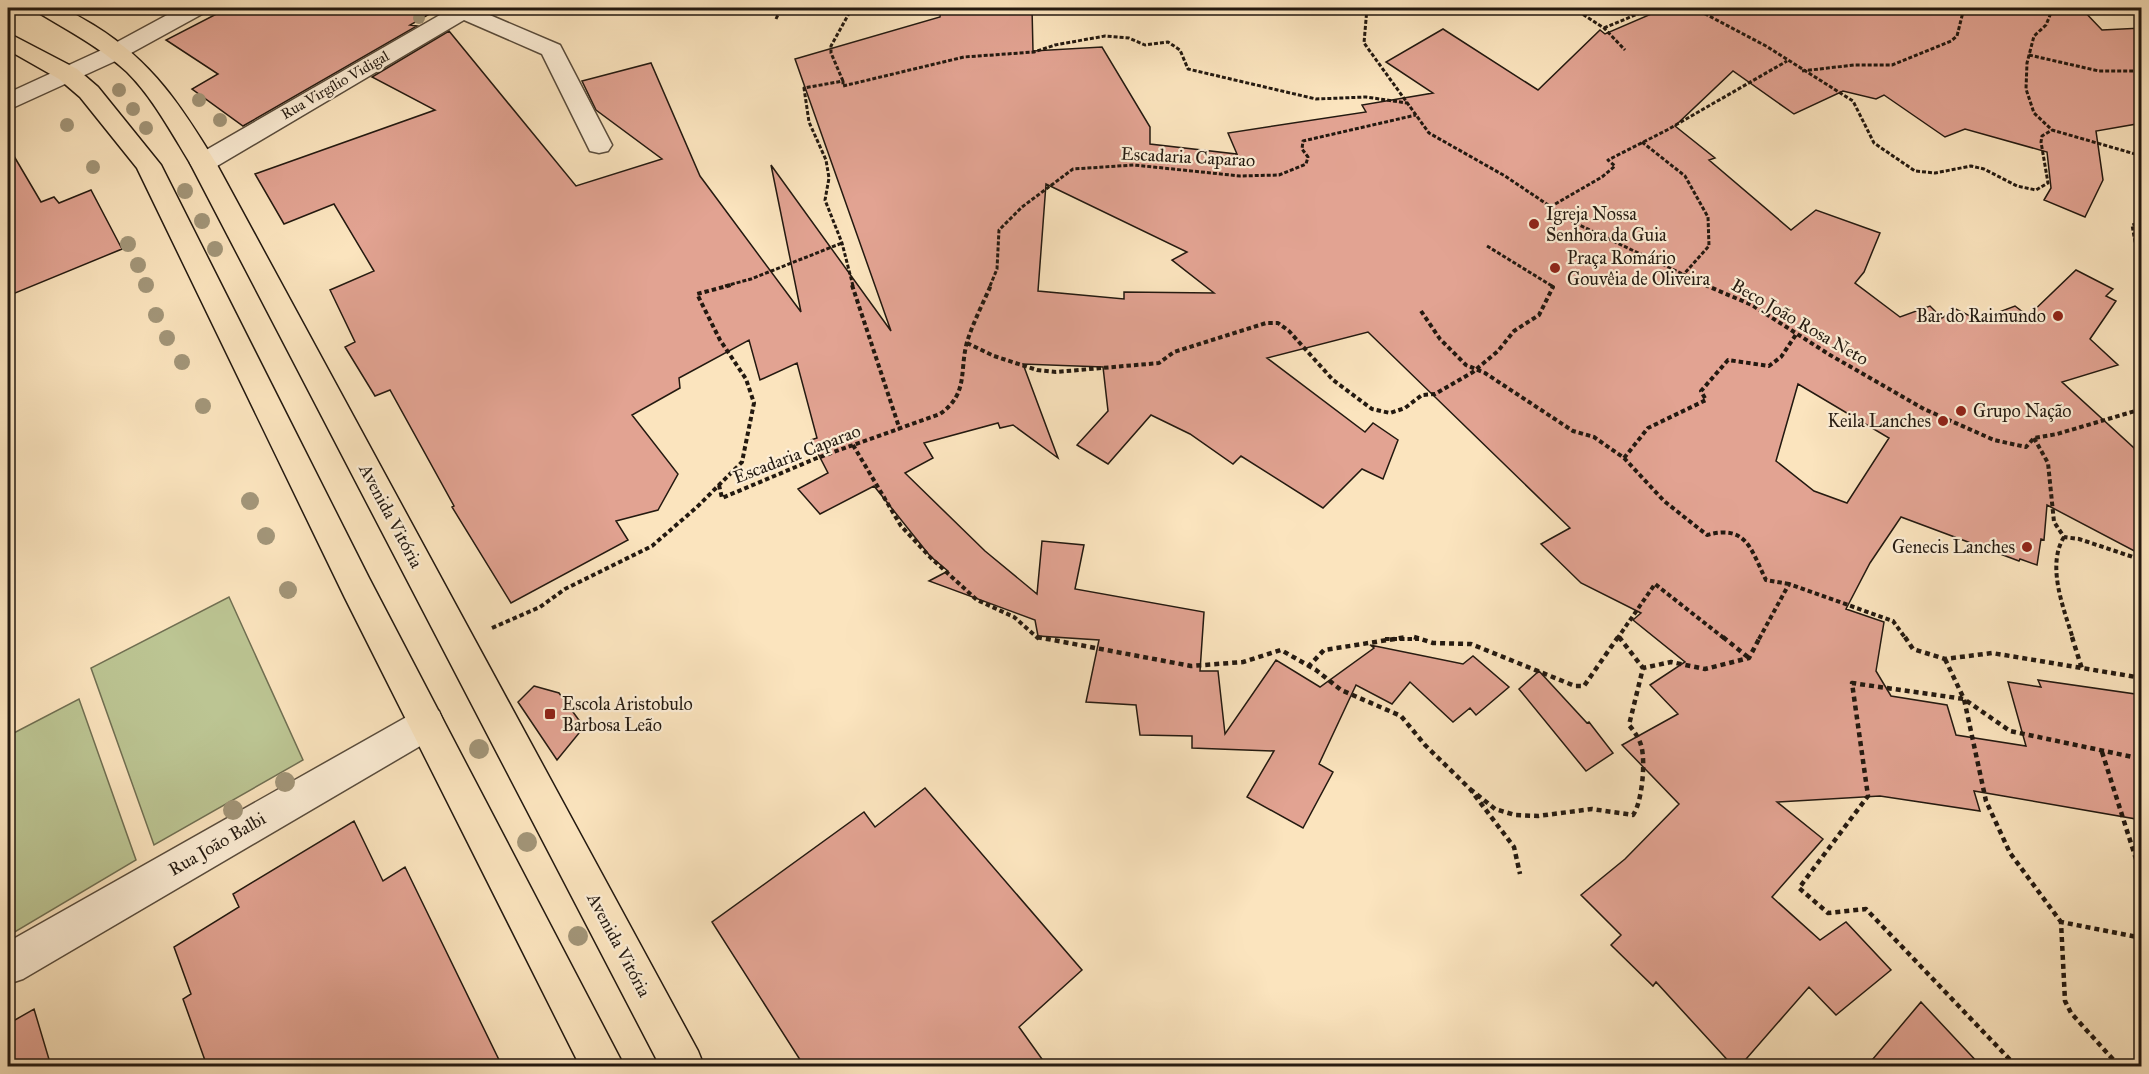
<svg xmlns="http://www.w3.org/2000/svg" width="2149" height="1074" font-family="'IM FELL Great Primer',serif">
	<style>
		.green { fill: #bcc593; stroke: #706f52; stroke-width: 1.5 }
		.building { fill: #e2a392; stroke: #231910; stroke-width: 1.5; fill-rule: evenodd }
		.lines { fill: none; stroke-linecap: round; stroke-linejoin: round }
		.minor-casing { stroke: #594c3c; stroke-width: 3 }
		.primary-casing { stroke: #231910; stroke-width: 3 }
		.path-far2 { stroke: #231910; stroke-width: 3; stroke-dasharray: 4 2; stroke-linecap: butt }
		.path-far1 { stroke: #231910; stroke-width: 4; stroke-dasharray: 4.5 3; stroke-linecap: butt }
		.path { stroke: #231910; stroke-width: 4.5; stroke-dasharray: 5 4; stroke-linecap: butt }
		.minor { fill: #fcedd5; fill-rule: evenodd }
		.primary { fill: #fbe4be; fill-rule: evenodd }
		.tree { fill: #a29578 }
		.poi-dot { fill: #8f2418; stroke: #fcedd5; stroke-width: 2 }
		.labels { text-anchor: middle; dominant-baseline: central; stroke-width: 4.5; stroke-linejoin: round; paint-order: stroke }
		.far-street-label { font-size: 15px; fill: #231910; stroke: #fcedd5 }
		.street-label { font-size: 18px; fill: #231910; stroke: #fcedd5 }
		.poi-label { font-size: 18px; fill: #231910; stroke: #fcedd5; text-anchor: start }
	</style>
	<rect width="100%" height="100%" fill="#fbe4be"/>
	<filter id="stains"><feTurbulence type="fractalNoise" baseFrequency=".00333" numOctaves="4"/><feColorMatrix values="0 0 0 0 .2 0 0 0 0 .09 0 0 0 0 .02 0 0 0 .5 -.17"/></filter>
	<radialGradient id="worn" r=".72"><stop offset=".6" stop-color="#630" stop-opacity="0"/><stop offset="1" stop-color="#630" stop-opacity=".3"/></radialGradient>
	<!-- green -->
	<path class="green" d="M229 597 303 760 154 845 91 668Z
		M79 699 136 860 8 936V736Z"/>
	<!-- building -->
	<path class="building" d="M228 8H440L410 25 417 26 243 126 192 89 218 74 166 40Z
		M941 8H1032L1033 51 1102 47 1150 127V144L1237 154 1228 133 1366 112 1362 105 1433 93 1386 62 1443 29 1538 90 1600 30 1605 34 1665 8H2081L2102 30 2142 28V123L2096 131 2103 180 2085 217 2044 200 2051 188 2047 152 1965 129 1945 137 1884 95 1876 99 1843 91 1794 114 1733 71 1675 126 1715 158 1709 160 1791 230 1816 210 1880 233 1864 272 1855 283 1900 317 1930 306 1942 318 1956 309 1978 320 2015 306 2028 316 2076 270 2113 289 2106 296 2116 301 2090 339 2118 365 2062 382 2134 448 2142 475V555L2047 505 2044 540 2041 539 2037 565 2020 559 2019 561 1901 517 1870 563 1846 609 1884 622 1876 671 1891 696 1947 705 1956 735 2026 746 2008 682 2041 687 2038 680 2142 695V820L1974 791 1980 811 1880 796 1777 802 1823 839 1772 897 1820 940 1846 922 1891 970 1836 1015 1809 987 1740 1066H1733L1656 982 1653 986 1611 945 1621 935 1581 895 1625 859 1679 804 1622 745 1678 714 1650 685 1685 662 1633 620 1641 613 1581 583 1541 544 1570 528 1368 332 1267 358 1365 432 1373 423 1398 440 1383 479 1362 469 1323 508 1241 456 1233 464 1190 434 1151 415 1108 464 1077 445 1108 411 1103 367 1023 364 1058 458 1013 425 1000 428 998 423 924 443 933 458 905 473 985 551 1037 594 1042 541 1084 545 1075 589 1204 612 1200 671H1218L1225 734 1276 660 1320 687 1374 648 1370 645 1463 664 1473 656 1509 687 1476 715 1470 708 1453 722 1410 682 1392 704 1356 685 1319 764 1333 772 1303 828 1247 797 1274 751 1192 748V736L1140 735 1136 705 1086 702 1099 640 1038 636 1035 620 929 581 948 571 930 556 874 486 820 514 798 489 828 473 811 440 817 438 797 363 760 380 749 340 679 378 680 388 632 415 678 474 658 510 616 521 628 540 511 603 452 507 454 506 390 390 375 396 345 347 355 342 330 290 374 271 334 204 284 224 255 174 435 110 372 77 449 31 576 186 662 159 596 110 582 81 651 63 700 176 801 312 771 165 891 331 795 59 940 17ZM1046 184 1187 252 1172 260 1214 293 1124 292V299L1038 291ZM1798 384 1889 438 1847 503 1814 491 1776 461Z
		M8 146 41 202 54 197 59 203 91 190 122 249 8 296Z
		M1539 671 1587 723 1589 722 1613 753 1586 771 1519 689Z
		M534 686 559 693 584 727 557 760 518 702Z
		M925 788 1082 970 1019 1027 1047 1066H804L712 922 864 812 875 827Z
		M354 821 383 881 405 867 502 1066H207L183 999 191 994 174 947 239 907 233 894Z
		M1921 1002 1981 1066H1867Z
		M34 1009 51 1066H8V1024Z"/>
	<g class="lines">
		<defs>
			<path id="minor" d="M180 8H208L204 13 122 58 8 110V93L106 48Z
				M452 8H479L478 10 560 45 612 145 608 151 599 153 590 151 542 54 464 20 212 169 203 171 194 169 190 163 194 157Z
				M426 706 439 711 444 723 439 735 23 979 8 984V942Z"/>
			<path id="primary" d="M35 8C62 5 73 13 95 26 153 62 181 106 216 163L698 1051 704 1066H660L190 163C171 132 153 98 127 72 101 48 69 31 39 13Z
				M8 33 77 69 98 87 161 165 369 578 624 1066H580L345 598 137 168 80 97 59 79 8 50Z"/>
		</defs>
		<!-- minor casing -->
		<use href="#minor" class="minor-casing"/>
		<!-- primary casing -->
		<use href="#primary" class="primary-casing"/>
		<!-- path-far2 -->
		<path class="path-far2" d="M1367 8 1364 43 1429 133 1505 176 1575 223 1708 286
			M1573 8 1604 28 1625 50
			M1694 8 1766 46 1853 101 1874 143 1915 171 1935 173 1971 166 1984 169 2017 186 2036 190 2048 183 2041 142 2042 136 2052 130
			M2053 8 2046 25 2034 36 2027 63 2026 89 2034 113 2052 130 2142 156
			M1705 13 1715 8
			M776 19 781 8
			M1604 28 1652 8
			M2029 55 2099 71H2142
			M1802 71 1854 65H1892L1951 41 1957 36 1964 8
			M843 81 831 53V46L852 8
			M1642 142 1685 176 1708 217 1709 246 1683 275
			M1550 207 1602 177 1615 166 1608 160 1667 130 1787 61
			M2142 222 2132 225 2142 280
			M1487 246 1552 286
			M725 286 751 279 842 243
			M853 286 842 243 825 200 829 178 826 160 809 122 804 88 843 81V86L964 57 1034 52 1055 45 1105 36 1129 38 1145 45 1168 42 1180 50 1188 69 1316 99 1366 97 1407 103
			M990 286 997 269 999 230 1022 207 1073 169 1134 165 1240 176 1279 175 1306 164 1308 157 1302 149 1303 141 1416 115"/>
		<!-- path-far1 -->
		<path class="path-far1" d="M852 285 900 430
			M1705 285 1752 305 1830 355 1924 409 1994 440 2026 447 2034 438 2057 434 2142 409
			M1421 311 1440 339 1466 365 1485 373 1573 431 1594 437 1624 458 1664 501 1707 535C1747 524 1751 550 1766 580L1789 584
			M967 343 994 356 1037 370 1056 372 1159 363 1174 352 1266 323H1278L1289 331 1333 380 1372 409 1390 413 1405 408 1422 395 1435 394 1473 372 1498 351 1514 331 1539 315 1553 287 1549 285
			M2034 438 2048 463 2054 522 2064 537 2079 539 2142 560
			M853 445 901 526 931 558 977 600 1014 617 1039 639
			M1624 458 1648 428 1706 400 1701 391 1728 360 1769 366 1781 357 1797 333
			M719 485 722 498 817 458 940 414C969 393 959 372 967 342 973 323 983 303 991 285
			M2064 537C2046 566 2064 609 2073 639
			M492 628 540 607 565 589 652 546 697 507 742 462 754 403 746 379 720 340 697 294 731 285
			M1618 636 1620 639
			M1385 639H1419
			M1617 639 1655 584 1725 639
			M1759 639 1789 584 1893 621 1906 639"/>
		<!-- path -->
		<path class="path" d="M1037 637 1191 666 1243 662 1281 650 1316 670 1341 690 1401 716 1425 745 1470 789 1514 847 1520 874
			M1414 637 1433 643 1471 644 1575 686H1584L1618 637
			M1619 637 1643 668
			M1723 637 1749 658
			M1905 637 1913 649 1945 659 1992 653 2142 678
			M2072 637 2082 669
			M1945 659 1964 699 1986 801 2010 853 2061 922
			M1308 667 1324 650 1407 637
			M2102 752 2142 878
			M1470 789 1495 809 1515 815 1538 816 1592 809 1633 815C1642 803 1646 761 1641 745 1639 738 1634 731 1629 725L1643 668 1671 662 1705 669 1749 658 1760 637
			M2016 1066 1866 909 1828 913 1799 888 1868 796 1852 683 1964 699 2010 731 2142 759
			M2119 1066 2071 1013 2065 1001 2061 922 2142 938"/>
		<!-- minor -->
		<use href="#minor" class="minor"/>
		<!-- primary -->
		<use href="#primary" class="primary"/>
	</g>
	<!-- trees -->
	<g class="tree">
		<circle cx="419" cy="18" r="6"/>
		<circle cx="119" cy="90" r="7"/>
		<circle cx="199" cy="100" r="7"/>
		<circle cx="133" cy="109" r="7"/>
		<circle cx="220" cy="120" r="7"/>
		<circle cx="67" cy="125" r="7"/>
		<circle cx="146" cy="128" r="7"/>
		<circle cx="93" cy="167" r="7"/>
		<circle cx="185" cy="191" r="8"/>
		<circle cx="202" cy="221" r="8"/>
		<circle cx="128" cy="244" r="8"/>
		<circle cx="215" cy="249" r="8"/>
		<circle cx="138" cy="265" r="8"/>
		<circle cx="146" cy="285" r="8"/>
		<circle cx="156" cy="315" r="8"/>
		<circle cx="167" cy="338" r="8"/>
		<circle cx="182" cy="362" r="8"/>
		<circle cx="203" cy="406" r="8"/>
		<circle cx="250" cy="501" r="9"/>
		<circle cx="266" cy="536" r="9"/>
		<circle cx="288" cy="590" r="9"/>
		<circle cx="479" cy="749" r="10"/>
		<circle cx="285" cy="782" r="10"/>
		<circle cx="233" cy="810" r="10"/>
		<circle cx="527" cy="842" r="10"/>
		<circle cx="578" cy="936" r="10"/>
	</g>
	<!-- markers -->
	<g class="poi-dot">
		<circle cx="1534" cy="224" r="6"/>
		<circle cx="1555" cy="268" r="6"/>
		<circle cx="2058" cy="316" r="6"/>
		<circle cx="1961" cy="411" r="6"/>
		<circle cx="1943" cy="421" r="6"/>
		<circle cx="2027" cy="547" r="6"/>
		<rect x="544" y="708" width="12" height="12" rx="3"/>
	</g>
	<g class="labels">
		<!-- far-street labels -->
		<g class="far-street-label">
			<text transform="translate(335 85) rotate(-30)">Rua Virgílio Vidigal</text>
		</g>
		<!-- street labels -->
		<g class="street-label">
			<text transform="translate(1188 157) rotate(3)">Escadaria Caparao</text>
			<text transform="translate(1800 322) rotate(30)">Beco João Rosa Neto</text>
			<text transform="translate(797 454) rotate(-21)">Escadaria Caparao</text>
			<text transform="translate(391 516) rotate(62)">Avenida Vitória</text>
			<text transform="translate(217 844) rotate(-30)">Rua João Balbi</text>
			<text transform="translate(619 945) rotate(62)">Avenida Vitória</text>
		</g>
		<!-- poi labels -->
		<g class="poi-label">
			<text x="1546" y="214">Igreja Nossa<tspan x="1546" dy="21">Senhora da Guia</tspan></text>
			<text x="1567" y="258">Praça Romário<tspan x="1567" dy="21">Gouvêia de Oliveira</tspan></text>
			<text x="2046" y="316" text-anchor="end">Bar do Raimundo</text>
			<text x="1973" y="411">Grupo Nação</text>
			<text x="1931" y="421" text-anchor="end">Keila Lanches</text>
			<text x="2015" y="547" text-anchor="end">Genecis Lanches</text>
			<text x="562" y="704">Escola Aristobulo<tspan x="562" dy="21">Barbosa Leão</tspan></text>
		</g>
	</g>
	<!-- margin -->
	<rect width="2149" height="1074" fill="none" stroke="#fbe4be" stroke-width="30"/>
	<rect x="9" y="9" width="2131" height="1056" fill="none" stroke="#231910" stroke-width="3"/>
	<rect x="15" y="15" width="2119" height="1044" fill="none" stroke="#231910" stroke-width="1.5"/>
	<rect width="100%" height="100%" filter="url(#stains)"/>
	<rect width="100%" height="100%" fill="url(#worn)"/>
</svg>
